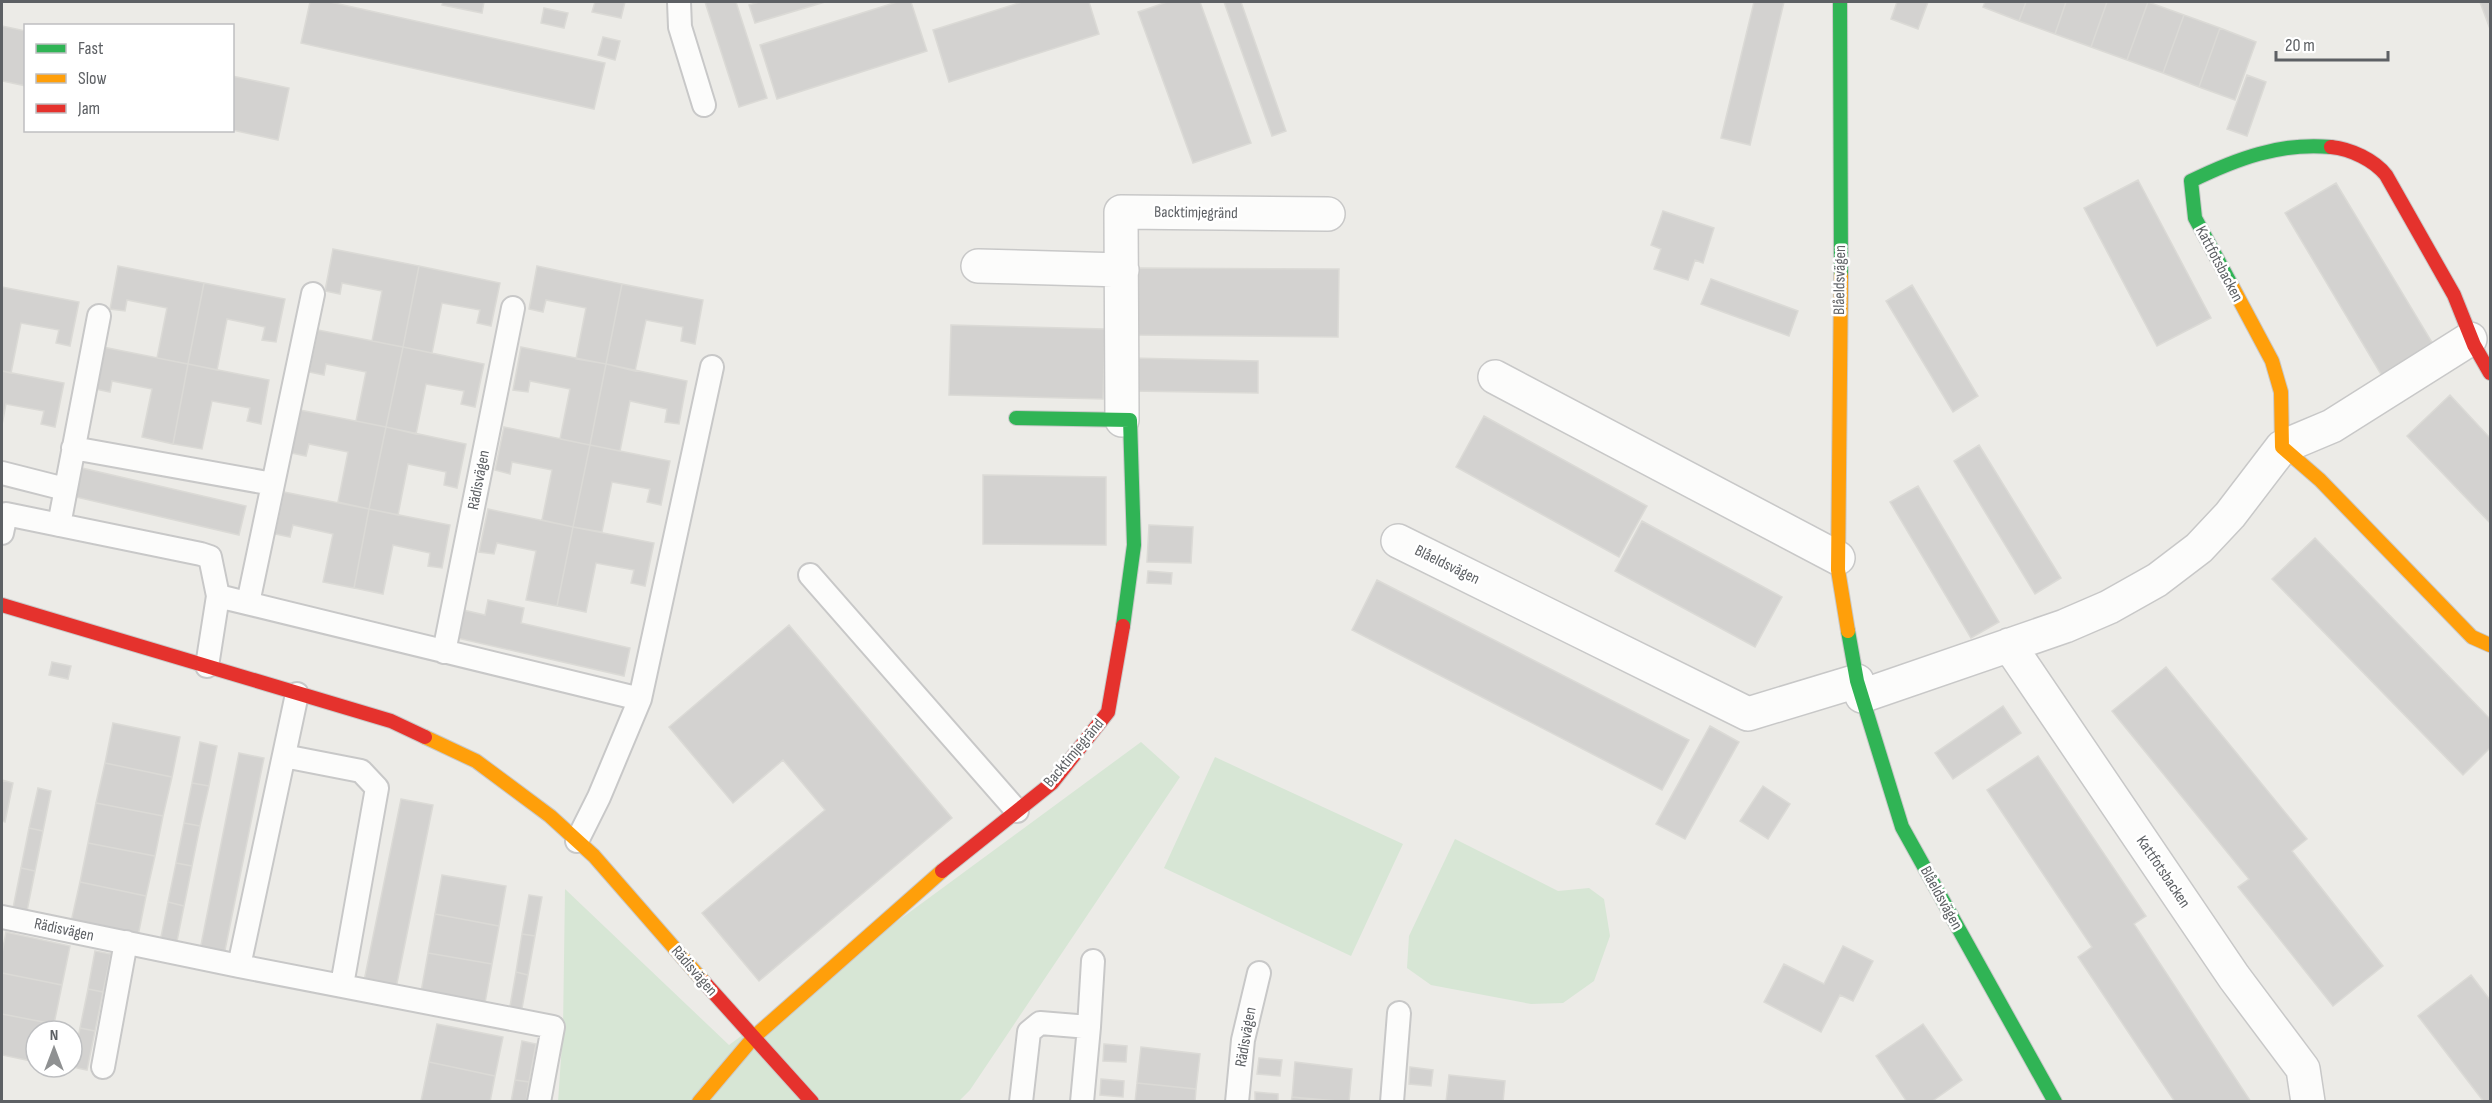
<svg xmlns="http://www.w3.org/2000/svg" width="2492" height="1103" font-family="'Sofia Sans Condensed',sans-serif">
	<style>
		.green { fill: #d7e6d5 }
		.building { fill: #d3d2d0; stroke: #dbdad6; stroke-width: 1.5 }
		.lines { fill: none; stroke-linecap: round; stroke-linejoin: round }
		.lane-casing { stroke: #c8c8c8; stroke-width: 26 }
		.street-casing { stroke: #c8c8c8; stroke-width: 36 }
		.fast-casing { stroke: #c9c9c9; stroke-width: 16 }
		.slow-casing { stroke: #c9c9c9; stroke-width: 16 }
		.jam-casing { stroke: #c9c9c9; stroke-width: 16 }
		.lane { stroke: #fcfcfb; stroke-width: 22 }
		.street { stroke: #fcfcfb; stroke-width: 33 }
		.fast { stroke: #30b455; stroke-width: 14 }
		.slow { stroke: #ff9f0a; stroke-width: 14 }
		.jam { stroke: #e5322d; stroke-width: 14 }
		.labels { text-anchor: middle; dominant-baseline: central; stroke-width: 5; stroke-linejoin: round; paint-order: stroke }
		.street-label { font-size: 16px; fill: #5d6064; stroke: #fff }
	</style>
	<rect width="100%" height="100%" fill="#ecebe7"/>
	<!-- green -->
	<path class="green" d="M1141 742 1180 777 970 1090 959 1101 558 1102 563 1029 565 889 729 1045Z
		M1215 757 1403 844 1351 956 1164 868Z
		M1455 839 1558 891 1589 888 1604 899 1610 936 1594 981 1563 1003 1531 1004 1431 985 1407 968 1409 936Z"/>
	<!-- building -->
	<path class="building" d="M310 2H330L605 63 594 109 301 43Z
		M443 2H484L482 13 442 5Z
		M595 2H625L621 18 592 12Z
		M705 2H736L767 98 739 107Z
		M759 2H825L755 23 749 5Z
		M897 2H911L927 51 777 99 760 45Z
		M1022 2H1089L1099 34 949 82 933 30Z
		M1167 2H1200L1251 143 1193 163 1138 12Z
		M1224 2H1241L1286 131 1272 136Z
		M1754 2H1784L1750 145 1721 138Z
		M1897 2H1928L1918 29 1891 19Z
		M1985 2H2026L2019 21 1983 7Z
		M2026 2H2066L2055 34 2019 21Z
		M2066 2H2107L2091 47 2055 34Z
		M2107 2H2148L2127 60 2091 47Z
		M2148 2 2184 15 2163 73 2127 60Z
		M2480 2H2490V29Z
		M544 8 568 13 564 28 541 23Z
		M2184 15 2220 28 2199 87 2163 73Z
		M2 26 26 31V86L2 81Z
		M2220 28 2256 42 2235 100 2199 87Z
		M603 37 620 41 615 60 598 55Z
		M2247 75 2266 82 2247 136 2227 129Z
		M232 76 289 88 278 140 232 130Z
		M2138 180 2211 318 2157 346 2084 208Z
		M2336 183 2436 349 2385 381 2285 213Z
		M1663 211 1714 228 1703 263 1695 260 1688 280 1654 269 1661 249 1651 245Z
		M333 249 419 266 403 347 372 341 382 291 342 283 340 294 325 291Z
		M118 266 204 283 188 364 157 358 167 308 127 300 125 311 110 309Z
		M419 266 500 283 491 326 477 323 480 310 442 303 432 353 403 347Z
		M537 266 622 284 606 364 576 359 586 308 546 300 543 312 529 309Z
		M1134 268 1339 269 1338 337 1134 335Z
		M1711 279 1798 311 1789 336 1701 304Z
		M204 283 285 299 276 342 262 340 265 327 227 319 217 370 188 364Z
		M622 284 703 300 695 344 681 341 683 327 646 320 635 371 606 364Z
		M1912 285 1978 396 1953 412 1886 301Z
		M2 287 79 302 70 346 56 343 59 330 21 323 11 373 2 371Z
		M951 325 1105 329 1103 399 949 395Z
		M318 330 403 347 386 427 356 421 366 372 326 364 324 375 309 372Z
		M103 347 188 364 173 444 142 437 152 389 112 381 110 392 95 389Z
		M403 347 484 364 475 407 461 404 464 391 426 384 416 434 386 427Z
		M521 347 606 364 590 445 560 439 570 389 530 381 528 392 513 390Z
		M1132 358 1258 361V393L1131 391Z
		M188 364 269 380 261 424 247 421 250 408 212 401 202 449 173 444Z
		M606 364 687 381 679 424 665 422 667 409 630 401 620 451 590 445Z
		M2 371 64 383 55 427 41 424 44 411 6 404 2 425Z
		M2450 395 2490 438V523L2407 436Z
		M300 410 386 427 369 509 338 502 348 452 309 444 306 456 291 453Z
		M1484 416 1647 506 1619 557 1456 467Z
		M386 427 466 444 457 488 444 485 446 472 408 464 398 515 369 509Z
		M504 427 590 445 573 527 542 520 552 470 512 462 510 474 495 470Z
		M590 445 670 461 661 505 647 502 650 489 612 482 602 532 573 527Z
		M1979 445 2061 578 2035 594 1954 461Z
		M82 468 246 506 239 535 76 497Z
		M983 475 1106 477V545L983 544Z
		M1918 486 1999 622 1971 638 1890 502Z
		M284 492 369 509 354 588 323 582 333 534 293 525 290 537 275 534Z
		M369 509 450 525 442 568 428 566 430 553 393 545 383 594 354 588Z
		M488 509 573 527 557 606 526 600 536 551 497 543 494 554 479 552Z
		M1642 521 1782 597 1755 647 1615 571Z
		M1149 525 1193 527 1191 563 1147 562Z
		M573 527 654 543 645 586 631 583 634 570 596 563 586 612 557 606Z
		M2315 538 2490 719V748L2463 775 2272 579Z
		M1148 571 1172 573 1171 584 1147 583Z
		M1377 580 1689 740 1662 790 1352 630Z
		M488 600 524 608 521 623 630 648 624 676 457 638 463 610 485 615Z
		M789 625 952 818 759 981 702 913 825 810 783 760 733 803 669 727Z
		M52 662 71 666 68 679 49 675Z
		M2166 667 2307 839 2292 851 2383 966 2333 1006 2238 887 2249 879 2112 711Z
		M2003 706 2021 733 1953 779 1935 753Z
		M113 723 180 737 172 777 105 763Z
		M1710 726 1739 742 1685 839 1656 824Z
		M200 742 217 746 209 786 192 783Z
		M239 753 264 758 224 955 200 950Z
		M2038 756 2146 916 2134 924 2251 1102H2175L2078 957 2092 947 1987 790Z
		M105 763 172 777 163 816 96 803Z
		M2 780 13 783 5 822 2 821Z
		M192 783 209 786 200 826 184 823Z
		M1763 786 1790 804 1768 839 1740 821Z
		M38 788 51 791 43 831 29 828Z
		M401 799 433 805 396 988 364 981Z
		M96 803 163 816 155 856 88 843Z
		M184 823 200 826 192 866 176 863Z
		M29 828 43 831 35 871 21 868Z
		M88 843 155 856 146 896 80 882Z
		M176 863 192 866 184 906 168 902Z
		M21 868 35 871 27 911 13 908Z
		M442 875 506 886 499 926 435 914Z
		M80 882 146 896 138 936 71 922Z
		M529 895 542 897 535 936 522 934Z
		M168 902 184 906 176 946 160 942Z
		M435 914 499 926 492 964 428 953Z
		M6 932 70 946 62 985 2 973V953Z
		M522 934 535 936 528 975 516 972Z
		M1843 946 1873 961 1853 1001 1840 995 1821 1032 1764 1002 1784 964 1824 984Z
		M95 951 111 954 103 992 88 989Z
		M428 953 492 964 485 1003 421 992Z
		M516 972 528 975 521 1014 509 1012Z
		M2 973 62 985 54 1024 2 1014Z
		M2471 975 2490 1000V1102H2484L2418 1016Z
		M88 989 103 992 95 1031 80 1028Z
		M2 1014 54 1024 52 1031H36V1062L2 1055Z
		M437 1024 503 1037 495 1076 429 1062Z
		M1923 1024 1962 1080 1931 1102H1907L1876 1056Z
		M80 1028 95 1031 87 1070 72 1067Z
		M522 1041 536 1044 529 1082 515 1080Z
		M1104 1044 1127 1046 1126 1062 1103 1061Z
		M1141 1047 1200 1054 1196 1089 1137 1083Z
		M1259 1058 1282 1060 1280 1076 1257 1074Z
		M429 1062 495 1076 490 1102 421 1101Z
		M1295 1062 1352 1069 1349 1102 1292 1097Z
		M1410 1067 1433 1070 1431 1086 1409 1084Z
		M1449 1075 1505 1081 1503 1102H1446Z
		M1101 1079 1124 1081 1123 1097 1100 1095Z
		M515 1080 529 1082 526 1102H511Z
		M1137 1083 1196 1089 1195 1102H1135Z
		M1255 1092 1278 1094V1102H1255Z
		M1292 1097 1330 1102H1291Z"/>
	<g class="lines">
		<defs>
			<path id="lane" d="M679 2 680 27 704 105
				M73 448 273 484
				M2 473 65 489
				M59 525 99 316
				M2 533 6 514 201 554 210 557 218 596 640 699 599 797 577 841
				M810 575 1017 811
				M248 603 313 294
				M444 652 513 308
				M207 666 218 596
				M640 699 712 367
				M284 756 361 771 377 788 342 985
				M2 917 239 966 553 1027 539 1102
				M239 966 297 694
				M1089 1027 1093 961
				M103 1067 126 942
				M1021 1102 1029 1032 1040 1023 1089 1027 1082 1102
				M1237 1102 1243 1040 1259 973
				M1392 1102 1399 1013"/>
			<path id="street" d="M978 266 1122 270
				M1495 377 1838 558
				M1122 420 1121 212 1328 214
				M1398 541 1748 714 1857 681
				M2009 645 2234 977 2303 1069 2308 1102
				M1862 696 2065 626 2109 607 2157 580 2199 548 2230 515 2282 447 2332 426 2470 339"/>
			<path id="fast" d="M1840 2 1841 276
				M2232 286 2195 218 2191 181C2236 159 2281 142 2331 147
				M1016 418 1130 420 1134 545 1123 626
				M1848 631 1857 681 1902 827 2055 1102"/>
			<path id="slow" d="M1841 276 1838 570 1848 631
				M2232 286 2272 361 2281 392 2282 447 2320 480 2472 637 2490 645
				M425 737 476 761 550 816 594 856 704 982
				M699 1102 754 1037 942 871"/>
			<path id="jam" d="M2331 147C2351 149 2374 160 2386 175L2454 295 2474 345 2490 373
				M2 605 391 721 425 737
				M942 871 1052 783 1108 712 1123 626
				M704 982 812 1102"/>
		</defs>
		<!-- lane casing -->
		<use href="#lane" class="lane-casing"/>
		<!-- street casing -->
		<use href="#street" class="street-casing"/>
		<!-- fast casing -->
		<use href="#fast" class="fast-casing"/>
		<!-- slow casing -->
		<use href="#slow" class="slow-casing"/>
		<!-- jam casing -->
		<use href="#jam" class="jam-casing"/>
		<!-- lane -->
		<use href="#lane" class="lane"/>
		<!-- street -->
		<use href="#street" class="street"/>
		<!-- fast -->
		<use href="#fast" class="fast"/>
		<!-- slow -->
		<use href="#slow" class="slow"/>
		<!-- jam -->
		<use href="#jam" class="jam"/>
	</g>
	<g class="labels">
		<!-- street labels -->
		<g class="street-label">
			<text transform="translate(1196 213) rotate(1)">Backtimjegränd</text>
			<text transform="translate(2219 264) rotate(62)">Kattfotsbacken</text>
			<text transform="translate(1840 280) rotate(-89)">Blåeldsvägen</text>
			<text transform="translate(479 480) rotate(-79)">Rädisvägen</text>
			<text transform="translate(1447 565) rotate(26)">Blåeldsvägen</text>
			<text transform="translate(1074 753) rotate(-50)">Backtimjegränd</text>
			<text transform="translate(2163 872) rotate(56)">Kattfotsbacken</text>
			<text transform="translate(1941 898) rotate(61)">Blåeldsvägen</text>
			<text transform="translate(64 930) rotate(12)">Rädisvägen</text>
			<text transform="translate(694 971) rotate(49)">Rädisvägen</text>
			<text transform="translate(1246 1037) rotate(-80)">Rädisvägen</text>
		</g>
	</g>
	<!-- border -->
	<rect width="2492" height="1103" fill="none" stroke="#5d6064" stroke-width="6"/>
	<!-- legend -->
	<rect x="24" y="24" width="210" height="108" fill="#ffffff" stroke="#bebfc1" stroke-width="1.5"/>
	<rect x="36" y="44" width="30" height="9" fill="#30b455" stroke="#bebfc1" stroke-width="1.5"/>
	<text x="78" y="54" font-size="18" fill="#5d6064">Fast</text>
	<rect x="36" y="74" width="30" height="9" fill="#ff9f0a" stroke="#bebfc1" stroke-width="1.5"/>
	<text x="78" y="84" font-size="18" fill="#5d6064">Slow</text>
	<rect x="36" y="104" width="30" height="9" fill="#e5322d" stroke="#bebfc1" stroke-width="1.5"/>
	<text x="78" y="114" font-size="18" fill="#5d6064">Jam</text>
	<!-- north arrow -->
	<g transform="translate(54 1049)"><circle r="28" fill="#ffffff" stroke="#bebfc1" stroke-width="1.5"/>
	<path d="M0-4.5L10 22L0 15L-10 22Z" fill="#8f9192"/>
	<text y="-9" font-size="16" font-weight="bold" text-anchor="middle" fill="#5d6064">N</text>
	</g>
	<!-- scale -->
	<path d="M2276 51v9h112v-9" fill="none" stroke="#5d6064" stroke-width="3"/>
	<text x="2285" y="51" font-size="18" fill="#5d6064" stroke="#ffffff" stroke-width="4.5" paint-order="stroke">20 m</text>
</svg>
